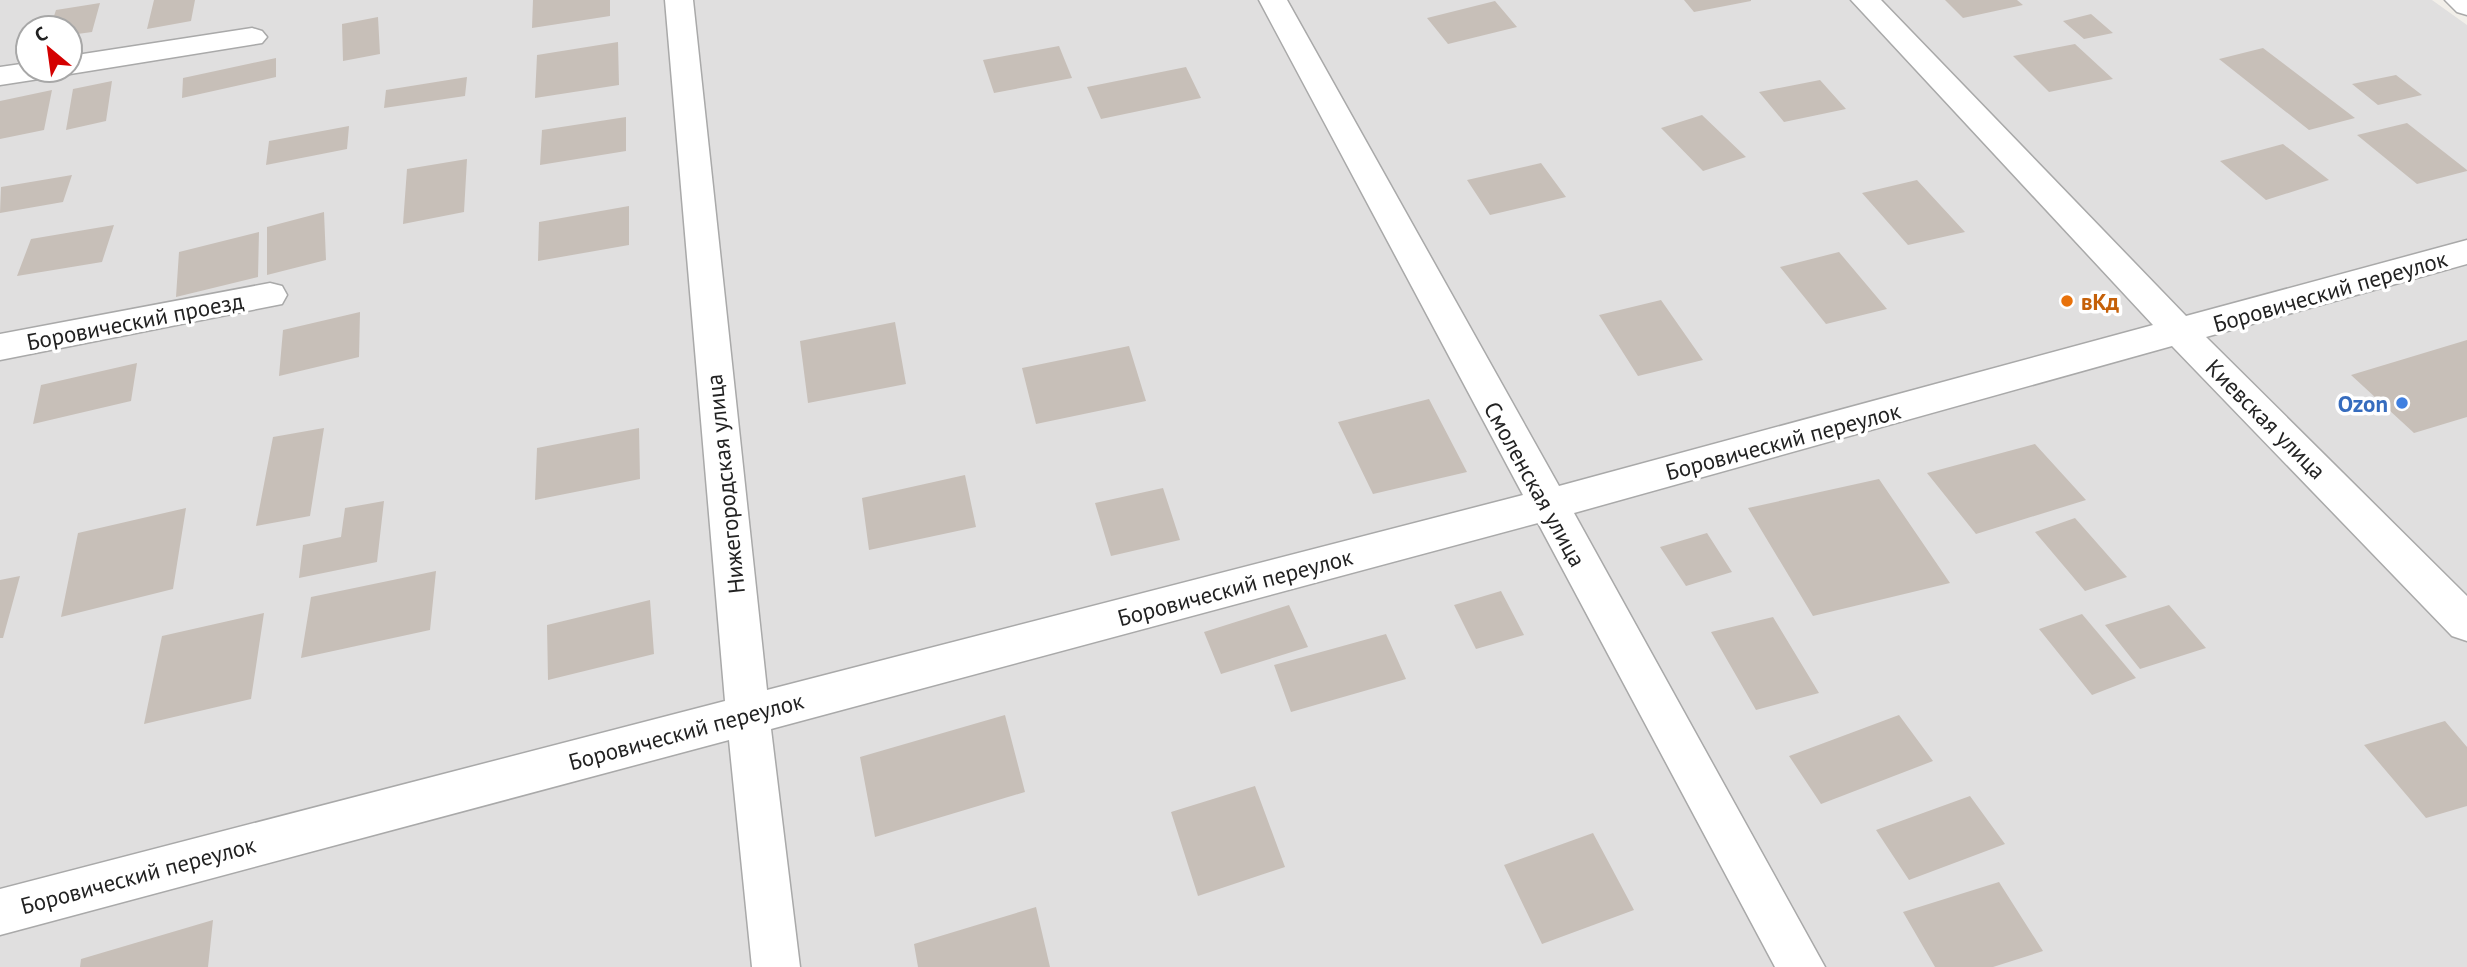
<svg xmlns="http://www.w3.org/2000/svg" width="2467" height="967" font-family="'PT Sans',sans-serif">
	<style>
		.residential { fill: #e0dfdf; fill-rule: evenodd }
		.building { fill: #c7bfb8 }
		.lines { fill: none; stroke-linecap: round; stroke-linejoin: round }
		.minor-casing { stroke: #a9a9a9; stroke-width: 3 }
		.minor { fill: #fff; fill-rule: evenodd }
		.food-dot { fill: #e8710a; stroke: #fff; stroke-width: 2.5 }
		.shop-dot { fill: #3f7fe0; stroke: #fff; stroke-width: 2.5 }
		.labels { text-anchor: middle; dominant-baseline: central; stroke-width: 7; stroke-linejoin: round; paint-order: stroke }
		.street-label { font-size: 23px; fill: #222; stroke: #fff }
		.food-label { font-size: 23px; font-weight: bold; fill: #c56008; stroke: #fff; text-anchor: start }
		.shop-label { font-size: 23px; font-weight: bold; fill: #366cbe; stroke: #fff; text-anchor: end }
	</style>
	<rect width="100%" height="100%" fill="#f2efe9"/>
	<!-- residential -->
	<path class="residential" d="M0 0H2432L2467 25V967H0ZM28 28H70V70H28Z"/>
	<!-- building -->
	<path class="building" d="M154 0H195L191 21 147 29Z
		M533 0H610V16L532 28Z
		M1684 0H1751V1L1694 12Z
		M1945 0H2017L2023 5 1963 18Z
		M1495 1 1517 27 1448 44 1427 18Z
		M100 3 92 32 70 35V28H50L56 10Z
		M2091 14 2113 33 2084 39 2063 21Z
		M378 17 380 54 343 61 342 24Z
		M618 42 619 85 535 98 537 55Z
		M2075 44 2113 79 2049 92 2013 56Z
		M1059 46 1072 78 994 93 983 60Z
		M2263 48 2355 118 2309 130 2219 59Z
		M276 58V77L182 98 183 78Z
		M1186 67 1201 98 1101 119 1087 87Z
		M2396 75 2422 95 2378 105 2352 84Z
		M467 77 465 96 384 108 386 90Z
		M1820 80 1846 109 1784 122 1759 92Z
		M112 81 106 121 66 130 73 89Z
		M52 90 44 130 0 139V101Z
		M1702 115 1746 157 1703 171 1661 128Z
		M626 117V151L540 165 542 130Z
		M2407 123 2467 170V171L2417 184 2357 135Z
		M349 126 347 149 266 165 269 141Z
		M2283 144 2329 180 2266 200 2220 161Z
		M467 159 464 212 403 224 407 169Z
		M1541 163 1566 197 1490 215 1467 180Z
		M72 175 63 202 0 213 1 187Z
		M1917 180 1965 232 1908 245 1862 193Z
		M629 206V245L538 261 539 222Z
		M324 212 326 260 267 275V227Z
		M114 225 102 262 17 276 31 239Z
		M259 232 258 277 176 297 179 252Z
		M1839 252 1887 309 1826 324 1780 267Z
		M1661 300 1703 360 1638 376 1599 315Z
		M360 312 359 357 279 376 283 330Z
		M895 322 906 384 808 403 800 341Z
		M2467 340V417L2414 433 2351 375Z
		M1129 346 1146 401 1036 424 1022 368Z
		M137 363 131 401 33 424 41 385Z
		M1429 399 1467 472 1373 494 1338 422Z
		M324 428 310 516 256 526 273 437Z
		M639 428 640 479 535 500 537 448Z
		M2035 444 2086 500 1976 534 1927 473Z
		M965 475 976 527 869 550 862 498Z
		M1879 479 1950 583 1813 616 1748 508Z
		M1163 488 1180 540 1111 556 1095 503Z
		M384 501 377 562 299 578 303 545 341 537 345 508Z
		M186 508 173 589 61 617 78 533Z
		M2075 518 2127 577 2085 591 2035 532Z
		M1707 533 1732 572 1686 586 1660 547Z
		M436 571 430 630 301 658 311 597Z
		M20 576 3 638H0V580Z
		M1501 591 1524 635 1476 649 1454 605Z
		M650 600 654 654 548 680 547 625Z
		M1289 605 1308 647 1221 674 1204 632Z
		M2169 605 2206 648 2140 669 2105 625Z
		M264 613 251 699 144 724 162 636Z
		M2082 614 2136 678 2092 695 2039 629Z
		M1773 617 1819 693 1756 710 1711 632Z
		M1386 634 1406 679 1291 712 1274 665Z
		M1005 715 1025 792 875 837 860 757Z
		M1899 715 1933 761 1821 804 1789 756Z
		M2445 721 2467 747V806L2426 818 2364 745Z
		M1255 786 1285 867 1198 896 1171 812Z
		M1970 796 2005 844 1909 880 1876 830Z
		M1593 833 1634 910 1542 944 1504 865Z
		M1999 882 2043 951 1993 967H1935L1903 912Z
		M1036 907 1050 967H918L914 944Z
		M213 920 208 967H80L81 959Z"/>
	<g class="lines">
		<defs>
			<path id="minor" d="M665 0H693L767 690 1523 495 1259 0H1287L1559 486 2153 325 1851 0H1881L2186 316 2467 240V264L2206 337 2467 596V641L2452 636 2172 346 1574 513 1825 967H1775L1538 523 771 729 800 967H752L729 740 0 935V889L725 701Z
				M2445 0H2467V15L2457 12Z
				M252 28 262 31 267 37 262 43 70 74 59 70H70V56Z
				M28 63V70H56L52 77 0 85V67Z
				M270 283 282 286 287 295 282 304 0 360V334Z"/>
		</defs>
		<!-- minor casing -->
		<use href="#minor" class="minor-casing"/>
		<!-- minor -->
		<use href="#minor" class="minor"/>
	</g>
	<!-- markers -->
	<circle class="food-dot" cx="2067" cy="301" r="7"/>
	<circle class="shop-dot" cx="2402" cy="403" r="7"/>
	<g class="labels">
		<!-- street labels -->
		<g class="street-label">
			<text transform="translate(2330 291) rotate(-16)">Боровический переулок</text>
			<text transform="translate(135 321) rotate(-11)">Боровический проезд</text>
			<text transform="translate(2266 419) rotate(45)">Киевская улица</text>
			<text transform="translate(1783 441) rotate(-15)">Боровический переулок</text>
			<text transform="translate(725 484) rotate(-96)">Нижегородская улица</text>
			<text transform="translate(1535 484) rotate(61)">Смоленская улица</text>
			<text transform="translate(1235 587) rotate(-15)">Боровический переулок</text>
			<text transform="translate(686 731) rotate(-15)">Боровический переулок</text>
			<text transform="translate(138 875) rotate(-15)">Боровический переулок</text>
		</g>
		<!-- food labels -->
		<g class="food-label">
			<text x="2081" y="301">вКд</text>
		</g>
		<!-- shop labels -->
		<g class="shop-label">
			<text x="2388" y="403">Ozon</text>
		</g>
	</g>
	<!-- north arrow -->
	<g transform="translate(49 49) rotate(331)"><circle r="33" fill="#ffffff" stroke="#a7a7a7" stroke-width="2"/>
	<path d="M0-5L12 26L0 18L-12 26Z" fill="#d40000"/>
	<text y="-10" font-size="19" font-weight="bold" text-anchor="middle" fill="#222222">С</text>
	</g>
</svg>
